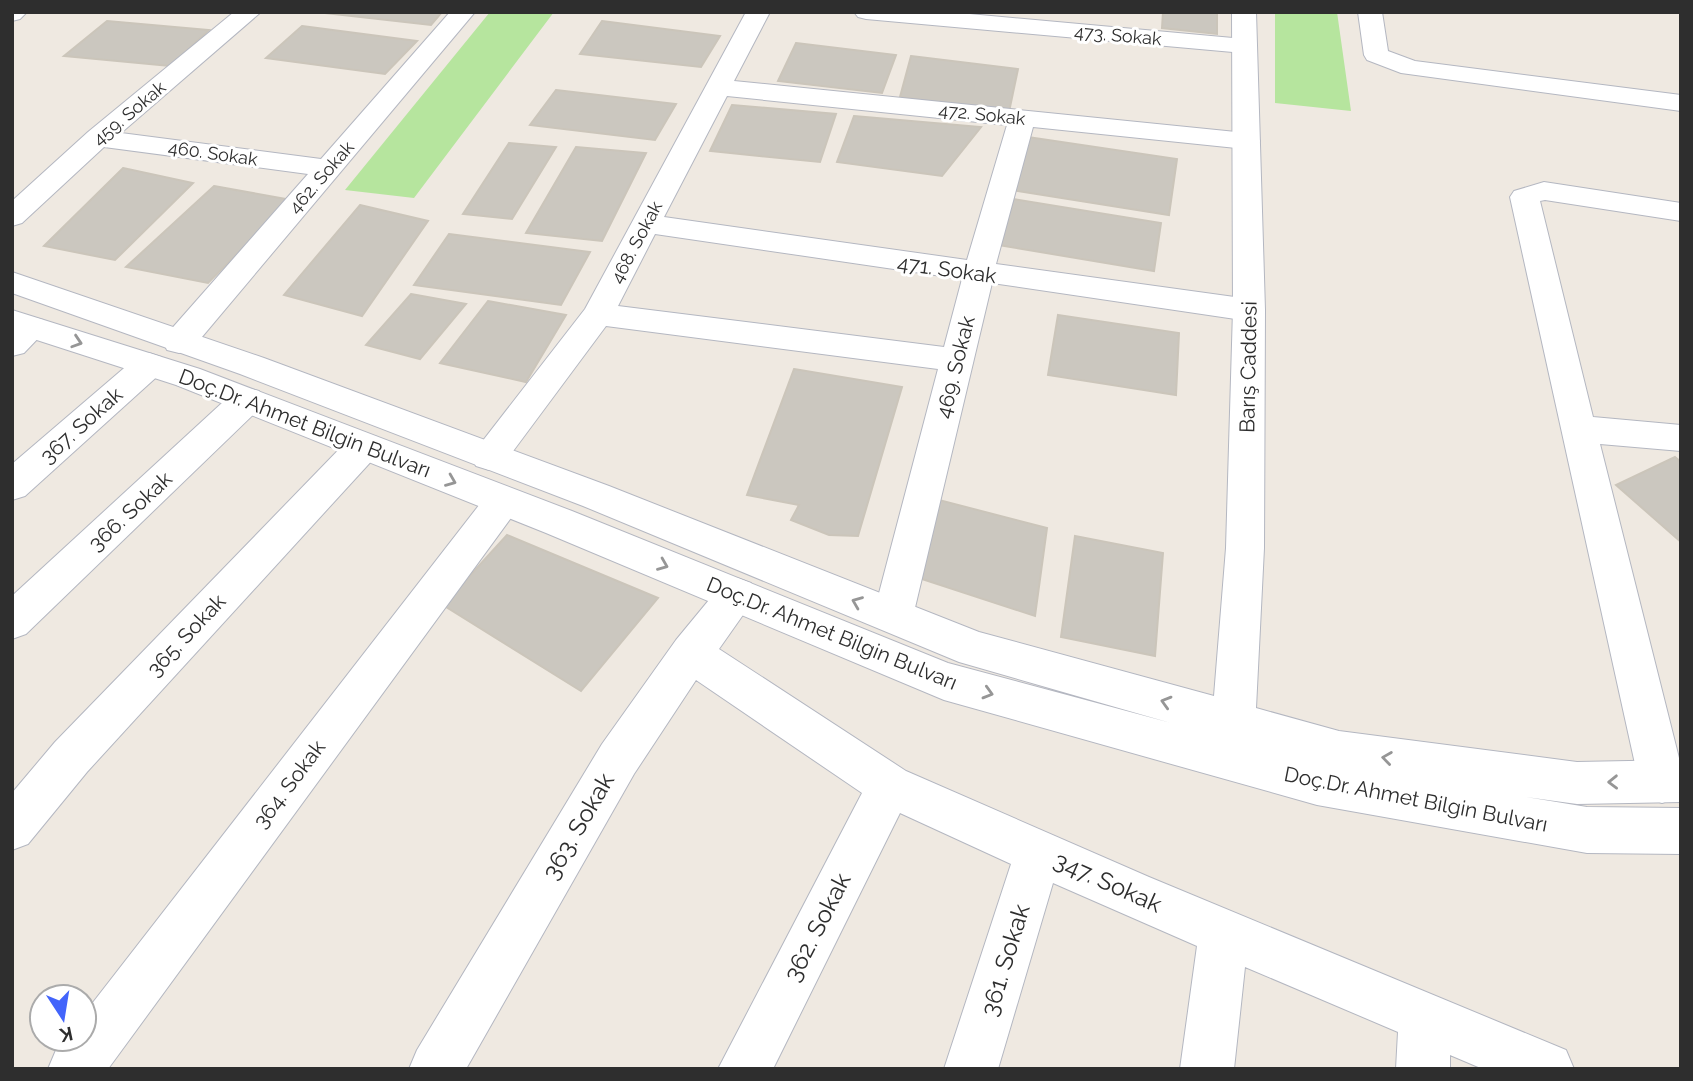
<svg xmlns="http://www.w3.org/2000/svg" width="1693" height="1081" font-family="Raleway,sans-serif">
	<style>
		.green { fill: #b6e59e }
		.building { fill: #cbc7bf; stroke: #cbc5ba; stroke-width: 2 }
		.lines { fill: none; stroke-linecap: round; stroke-linejoin: round }
		.street-casing { stroke: #b4b7c1; stroke-width: 2 }
		.secondary-casing { stroke: #b4b7c1; stroke-width: 2 }
		.street { fill: #fff; fill-rule: evenodd }
		.secondary { fill: #fff; fill-rule: evenodd }
		.oneway { stroke: #969696 }
		.labels { text-anchor: middle; dominant-baseline: central; stroke-width: 6; stroke-linejoin: round; paint-order: stroke }
		.far-street-label { font-size: 18px; fill: #2e2e2e; stroke: #fff }
		.street-label { font-size: 21px; fill: #2e2e2e; stroke: #fff }
		.near-street-label { font-size: 24px; fill: #2e2e2e; stroke: #fff }
	</style>
	<rect width="100%" height="100%" fill="#efe9e1"/>
	<!-- green -->
	<path class="green" d="M490 12H554L414 198 345 190Z
		M1275 12H1337L1351 111 1275 103Z"/>
	<!-- building -->
	<path class="building" d="M316 12H442L431 25Z
		M1163 12H1217V34L1162 28Z
		M107 21 209 30 170 66 64 56Z
		M602 21 720 36 701 67 580 54Z
		M302 26 417 41 385 74 266 58Z
		M796 43 896 55 882 93 778 81Z
		M911 56 1018 69 1009 112 900 97Z
		M556 90 676 104 655 140 530 125Z
		M732 105 836 114 820 162 710 151Z
		M854 116 981 127 942 176 837 162Z
		M1021 136 1177 159 1169 215 1005 189Z
		M509 143 556 147 512 219 463 214Z
		M576 147 646 153 602 241 526 233Z
		M123 168 193 183 115 260 44 246Z
		M214 186 291 200 208 283 126 267Z
		M1007 198 1161 223 1154 271 992 244Z
		M360 205 428 221 362 316 284 295Z
		M449 234 590 252 561 305 414 285Z
		M411 294 466 304 420 359 366 345Z
		M488 301 566 315 526 382 440 363Z
		M1058 315 1179 333 1176 395 1048 375Z
		M794 369 902 387 858 536 829 535 791 520 799 505 747 495Z
		M1675 457 1681 462V542L1616 485Z
		M935 499 1047 528 1035 616 916 577Z
		M507 535 658 598 581 691 443 605Z
		M1075 536 1163 553 1155 656 1061 637Z"/>
	<g class="lines">
		<defs>
			<path id="street" d="M12 12H27L20 19 12 21Z
				M234 12H261L121 133 321 159 450 12H475L191 350 179 353 167 350 163 342 167 334 308 174 104 147 22 223 12 226V201L88 132Z
				M746 12H770L734 81 1246 133 1256 135 1260 141 1256 147 1246 149 1033 127 996 264 1249 299 1260 302 1265 310 1260 318 1249 321 992 283 913 616 907 628 893 633 879 628 873 616 938 369 606 326 502 466 489 470 476 466 471 456 585 309ZM727 96 1007 125 967 260 664 217ZM655 234 962 279 944 347 618 306Z
				M854 12H948L1244 39 1253 41 1256 46 1253 51 1244 53 866 19 858 17Z
				M1358 12H1382L1388 51 1415 61 1681 95V111L1401 73 1367 60 1364 55Z
				M1544 182 1681 203V221L1545 200 1540 201 1593 417 1681 425V451L1600 444 1681 766V791L1678 797 1662 803 1646 797 1639 782 1510 197 1514 191Z
				M32 317 43 320 48 328 24 353 12 356V327L21 320Z
				M149 353 161 357 166 365 161 373 25 496 12 500V464L137 357Z
				M247 388 259 391 264 400 259 409 26 634 12 639V596L235 391Z
				M364 433 377 437 382 446 377 455 87 772 28 844 12 850V793L55 742 351 437Z
				M503 487 516 491 522 501 516 511 108 1069H48L56 1050 65 1039H84V1014L490 491Z
				M737 578 751 583 757 595 719 649 906 771 1149 877 1566 1050 1574 1069H1483L1450 1055V1069H1396L1398 1032 1245 967 1234 1069H1180L1197 946 1053 883 998 1069H944L1011 864 900 813 773 1069H718L862 793 696 680 634 774 466 1069H409L417 1050 602 744 676 640 723 583Z"/>
			<path id="secondary" d="M1232 12H1256L1265 310 1264 548 1256 708 1339 731 1577 762 1681 760V802L1577 804 1526 797 1587 807 1681 808V854L1587 853 1317 805 944 700 546 533 176 385 12 332V310L200 369 572 511 948 663 1171 723 959 662 583 506 240 374 12 293V272L264 358 609 486 979 632 1214 696 1226 548 1233 310Z"/>
		</defs>
		<!-- street casing -->
		<use href="#street" class="street-casing"/>
		<!-- secondary casing -->
		<use href="#secondary" class="secondary-casing"/>
		<!-- street -->
		<use href="#street" class="street"/>
		<!-- secondary -->
		<use href="#secondary" class="secondary"/>
	</g>
	<!-- one-way arrows -->
	<defs><path id="oneway-chevron" d="M-2-3.5L2.5 0L-2 3.5" fill="none" stroke-width="1.6" stroke-linecap="round" stroke-linejoin="round" transform="scale(1.75)"/></defs>
	<g class="oneway">
		<use href="#oneway-chevron" transform="translate(77 342) rotate(18)"/>
		<use href="#oneway-chevron" transform="translate(451 481) rotate(22)"/>
		<use href="#oneway-chevron" transform="translate(663 565) rotate(22)"/>
		<use href="#oneway-chevron" transform="translate(857 602) rotate(-158)"/>
		<use href="#oneway-chevron" transform="translate(988 693) rotate(16)"/>
		<use href="#oneway-chevron" transform="translate(1166 702) rotate(-164)"/>
		<use href="#oneway-chevron" transform="translate(1387 758) rotate(-172)"/>
		<use href="#oneway-chevron" transform="translate(1613 782) rotate(179)"/>
	</g>
	<g class="labels">
		<!-- far-street labels -->
		<g class="far-street-label">
			<text transform="translate(1118 35) rotate(5)">473. Sokak</text>
			<text transform="translate(129 113) rotate(-40)">459. Sokak</text>
			<text transform="translate(982 114) rotate(6)">472. Sokak</text>
			<text transform="translate(213 153) rotate(8)">460. Sokak</text>
			<text transform="translate(321 177) rotate(-49)">462. Sokak</text>
			<text transform="translate(636 242) rotate(-62)">468. Sokak</text>
		</g>
		<!-- street labels -->
		<g class="street-label">
			<text transform="translate(947 269) rotate(8)">471. Sokak</text>
			<text transform="translate(955 367) rotate(-76)">469. Sokak</text>
			<text transform="translate(1248 367) rotate(-89)">Barış Caddesi</text>
			<text transform="translate(305 423) rotate(21)">Doç.Dr. Ahmet Bilgin Bulvarı</text>
			<text transform="translate(81 425) rotate(-42)">367. Sokak</text>
			<text transform="translate(130 511) rotate(-43)">366. Sokak</text>
			<text transform="translate(832 633) rotate(22)">Doç.Dr. Ahmet Bilgin Bulvarı</text>
			<text transform="translate(186 635) rotate(-47)">365. Sokak</text>
			<text transform="translate(289 784) rotate(-53)">364. Sokak</text>
			<text transform="translate(1416 799) rotate(11)">Doç.Dr. Ahmet Bilgin Bulvarı</text>
		</g>
		<!-- near-street labels -->
		<g class="near-street-label">
			<text transform="translate(578 826) rotate(-60)">363. Sokak</text>
			<text transform="translate(1108 882) rotate(24)">347. Sokak</text>
			<text transform="translate(817 927) rotate(-63)">362. Sokak</text>
			<text transform="translate(1005 960) rotate(-73)">361. Sokak</text>
		</g>
	</g>
	<!-- border -->
	<rect width="1693" height="1081" fill="none" stroke="#2e2e2e" stroke-width="28"/>
	<!-- north arrow -->
	<g transform="translate(63 1018) rotate(168)"><circle r="33" fill="#ffffff" stroke="#ababab" stroke-width="2"/>
	<path d="M0-5L12 26L0 18L-12 26Z" fill="#4264fb"/>
	<text y="-10" font-size="19" font-weight="bold" text-anchor="middle" fill="#2e2e2e">K</text>
	</g>
</svg>
